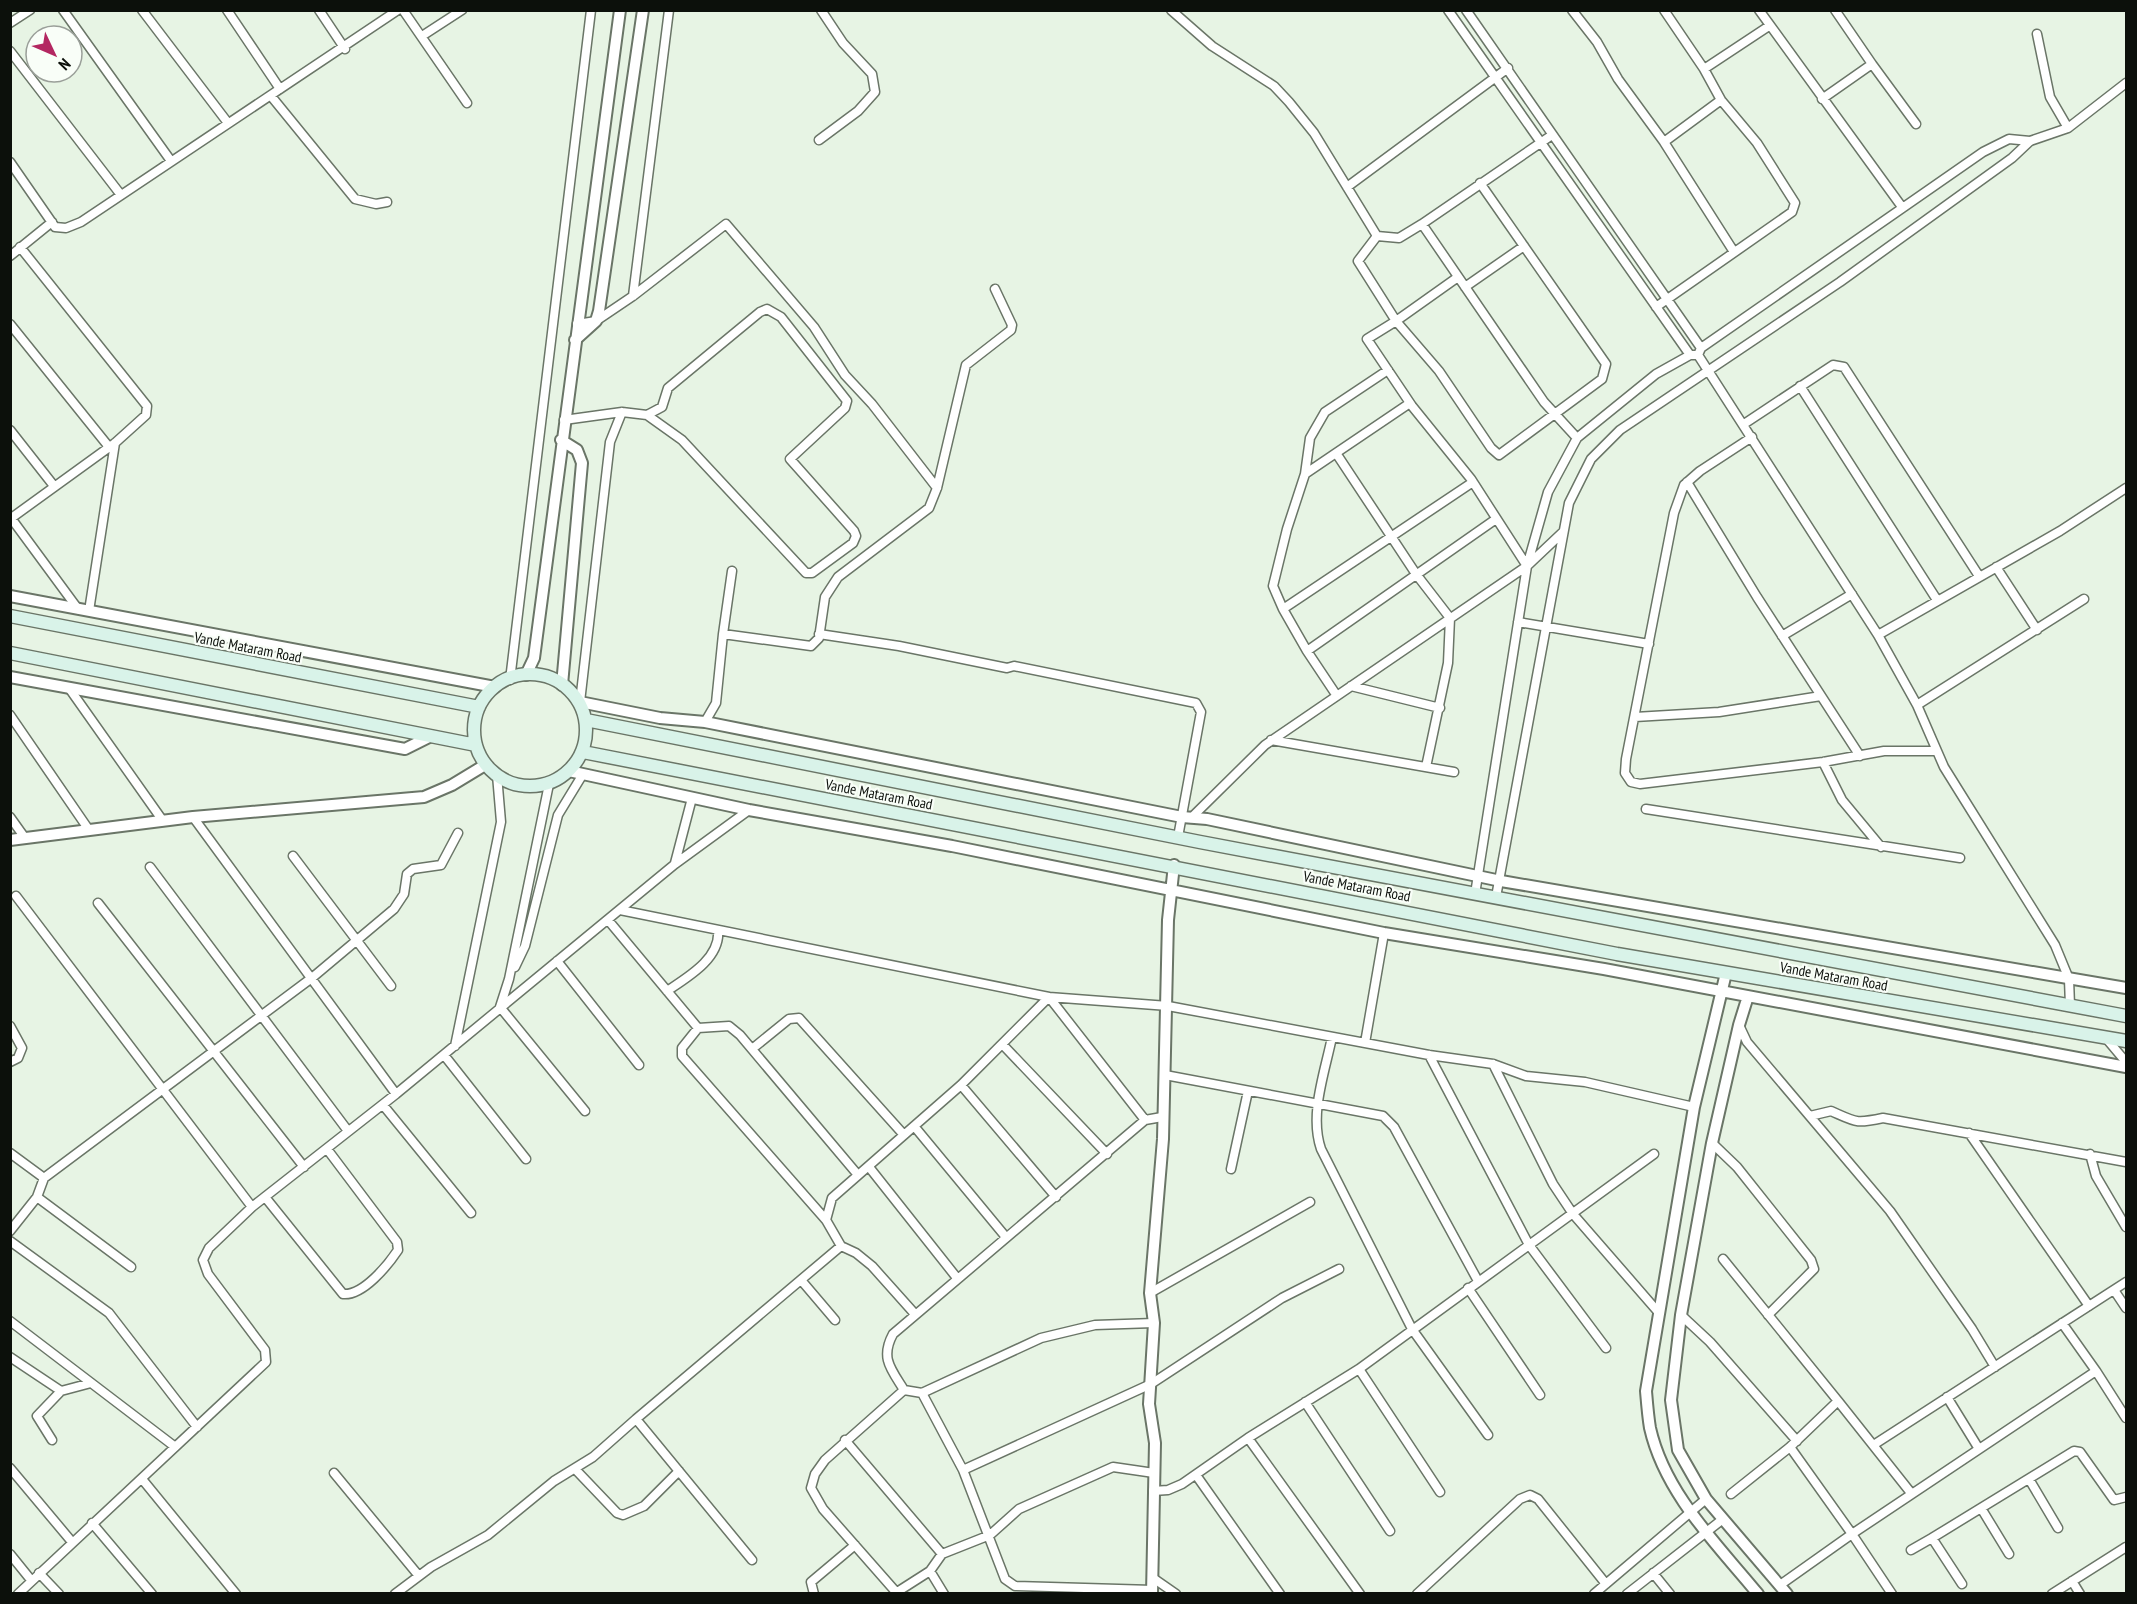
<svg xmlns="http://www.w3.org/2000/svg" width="2137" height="1604" font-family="'PT Sans Narrow',sans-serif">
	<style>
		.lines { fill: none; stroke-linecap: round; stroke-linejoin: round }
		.minor-casing { stroke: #6a7567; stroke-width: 11 }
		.tertiary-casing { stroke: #6a7567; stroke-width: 14 }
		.secondary-casing { stroke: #6a7567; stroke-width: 15 }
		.minor { stroke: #fff; stroke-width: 8 }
		.tertiary { stroke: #fff; stroke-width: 10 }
		.secondary { stroke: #d9f3e9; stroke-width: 12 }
		.labels { text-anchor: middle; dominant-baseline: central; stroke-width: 4.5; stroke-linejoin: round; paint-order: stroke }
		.street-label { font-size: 15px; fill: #0c100b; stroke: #f9fef8 }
	</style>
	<rect width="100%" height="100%" fill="#e7f4e4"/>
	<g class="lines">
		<defs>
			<path id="minor" d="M63 10 171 161
				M142 10 228 123
				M227 10 280 89
				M319 10 345 49
				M403 10 467 103
				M1171 10 1212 46 1274 86 1289 102 1314 133 1377 236 1358 261 1396 321 1367 339 1412 406 1471 479 1527 566
				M1448 10 1690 355
				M1466 10 1701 348
				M1572 10 1597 42 1618 79 1664 142 1734 252
				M1664 10 1704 69 1769 26
				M1759 10 1902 207
				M10 23 30 10
				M2037 34 2050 97 2068 128
				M422 36 462 10
				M10 51 121 195
				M1872 64 1916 124
				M271 96 355 199 376 204 387 202
				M1822 99 1872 64 1835 10
				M819 140 858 111 875 92 872 74 843 43 821 10
				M1664 142 1721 100
				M10 162 55 227 66 228 81 222 398 10
				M1347 187 1508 68
				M1422 224 1552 135
				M1377 236 1399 238 1422 224 1544 402 1577 438
				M10 256 52 222
				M1458 277 1396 321 1439 371 1491 448 1499 455 1602 379 1606 364 1480 183
				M1465 287 1524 246
				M633 296 669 10
				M1656 307 1792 212 1795 203 1757 143 1721 100 1704 69
				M10 324 109 447
				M577 324 596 321 633 296 726 224 814 327 845 375 872 404 937 488
				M1698 355 1878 635 1917 705 1944 767 2055 945 2069 979 2070 1006
				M1800 386 1937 600
				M1410 403 1336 453 1416 574 1450 618 1448 663 1426 767
				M564 420 622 412 647 415 682 440 806 573H812L853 543 856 536 854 531 790 459 845 408 847 401 781 317 767 309 760 312 668 388 662 407 647 415
				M1744 424 1833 365 1844 367 1979 576
				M10 430 54 486
				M1752 437 1700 471 1684 485 1674 513 1626 759 1625 773 1631 782 1640 784 1823 762 1884 751H1936
				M1305 474 1310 438 1325 412 1388 370
				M1687 482 1757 597 1860 756
				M11 518 78 609
				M10 519 115 443 146 415 147 406 20 247
				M1996 567 2037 630
				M1283 609 1273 586 1287 529 1305 474 1336 453
				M89 611 115 443
				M1518 622 1649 644
				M723 634 732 571
				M819 634 899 646 1007 668 1014 666 1196 703 1201 712 1178 837
				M1878 635 2060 531 2126 488
				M1782 636 1852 594
				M1307 651 1283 609 1473 482
				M510 680 591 10
				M1351 686 1440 708
				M69 688 163 821
				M1337 696 1307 651 1496 519
				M580 702 610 442 622 412
				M1917 705 2084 599
				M10 715 89 830
				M1635 717 1719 712 1821 696
				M705 722 716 703 723 634 811 646 819 638 825 597 838 577 929 508 937 488 966 365 1011 330 1012 325 995 289
				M1271 740 1454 772
				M1823 762 1842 800 1881 847
				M1646 809 1960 858
				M10 817 25 838
				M193 817 396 1094
				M1191 818 1265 745 1527 566 1563 532
				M293 856 391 986
				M675 863 692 798
				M150 867 348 1131
				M1475 894 1527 566 1548 492 1577 438 1656 374 1690 355H1698L1701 348 1983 152 2009 139 2030 141
				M16 896 252 1207
				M1496 897 1569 503 1591 459 1620 430 1840 282 2012 158 2030 141 2068 128 2126 83
				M98 903 304 1167
				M620 910 1049 997 1145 1120
				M608 920 698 1028 729 1026 740 1035 858 1175
				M557 961 639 1065
				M515 967 525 946 558 815 583 774
				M667 991C688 977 721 958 718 930
				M500 1007 509 979 549 784
				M500 1007 585 1111
				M1739 1025 1747 1042 1890 1211 1972 1329 1995 1367
				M10 1026 22 1048 18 1058 10 1062
				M698 1028 682 1048V1056L826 1220
				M1332 1037C1325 1072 1309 1114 1321 1149L1412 1329 1488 1435
				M2105 1037 2126 1062
				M1365 1043 1384 933
				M1003 1045 1107 1154
				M455 1046 501 822 497 775
				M752 1049 789 1019 799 1018 904 1135
				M444 1055 526 1159
				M1429 1055 1529 1245 1606 1348
				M1493 1064 1553 1184 1573 1214 1659 1313
				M1165 1075 1383 1116 1394 1127 1478 1281
				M961 1085 1056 1197
				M383 1105 471 1213
				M1810 1116 1831 1111C1856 1122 1855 1124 1883 1118L2126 1162
				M914 1126 1005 1236
				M1969 1133 2089 1306
				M1712 1143 1737 1167 1811 1260 1814 1269 1768 1315
				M10 1153 44 1178
				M2090 1154 2096 1176 2126 1227
				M869 1167 957 1278
				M1231 1169 1248 1091
				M37 1197 131 1267
				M265 1197 343 1294C363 1296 388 1265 398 1250L397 1242 327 1149
				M10 1231 37 1197 44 1178 313 977 394 909 404 894 407 874 413 869 441 865 458 833
				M10 1241 109 1313 197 1427
				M1723 1259 1838 1401
				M801 1280 835 1320
				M1468 1288 1540 1395
				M2114 1290 2126 1308
				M1150 1293 1310 1202
				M914 1313 872 1266 856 1253 841 1246 826 1220 832 1198 961 1085 1049 997 1168 1006 1429 1055 1493 1064 1526 1076 1585 1082 1694 1107
				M1681 1315 1710 1342 1797 1441
				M10 1321 174 1446
				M2062 1323 2096 1371
				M10 1357 61 1391 91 1383
				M1359 1369 1440 1492
				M922 1393 904 1390C891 1369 880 1358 893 1334L1145 1120 1162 1117
				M1947 1397 1979 1449
				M1305 1402 1390 1531
				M636 1419 841 1246
				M1248 1438 1360 1594
				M52 1440 37 1416 61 1391
				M845 1440 942 1554
				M1875 1444 2126 1282
				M1790 1447 1838 1401 1911 1493
				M10 1468 72 1542
				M575 1469 617 1513 623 1515 644 1506 679 1471
				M963 1470 1151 1384 1282 1298 1339 1269
				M334 1473 419 1576
				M1196 1475 1280 1594
				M142 1479 236 1594
				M2029 1479 2058 1528
				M1153 1491 1168 1490 1182 1484 1248 1438 1359 1369 1654 1154
				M1731 1494 1790 1447 1852 1534 2096 1371 2126 1418
				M1981 1508 2009 1554
				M92 1523 152 1594
				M1911 1550 1932 1538
				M10 1554 31 1580
				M930 1571 944 1594
				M39 1573 59 1594
				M1653 1573 1670 1594
				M1153 1578 1176 1594
				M2072 1581 2080 1594
				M1962 1584 1932 1538 2074 1451 2080 1452 2114 1500 2126 1497
				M1780 1585 1852 1534 1892 1594
				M1153 1590 1015 1586 1005 1579 963 1470 922 1393 1041 1338 1095 1325 1154 1323
				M896 1592 823 1509 811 1488 815 1474 825 1460 904 1390
				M18 1594 266 1362 265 1350 208 1274 203 1260 209 1248 252 1207 396 1094 675 864 749 810
				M395 1594 431 1567 488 1535 554 1481 593 1457 636 1419 752 1560
				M814 1594 811 1582 855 1545
				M894 1594 930 1571 942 1554 990 1535 1019 1509 1113 1467 1154 1473
				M1417 1594 1520 1499 1530 1495 1538 1499 1606 1584
				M1594 1594 1706 1499
				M1627 1594 1723 1519
				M2052 1594 2126 1547"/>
			<path id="tertiary" d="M575 340 596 321 599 311 643 10
				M561 440 577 450 582 463 562 685
				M10 596 495 687
				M526 675 534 658 620 10
				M10 677 405 749 431 736
				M580 702 660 718 705 722 1182 817 1207 819 1501 881 2126 988
				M569 771 749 810 952 846 1384 933 1604 969 2126 1067
				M10 840 193 817 424 797 452 785 485 765
				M1726 973 1694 1107 1646 1391C1647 1403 1648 1416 1650 1428 1665 1494 1717 1544 1758 1594
				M1748 996 1739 1025 1712 1143 1681 1315 1671 1400 1678 1450 1706 1499 1787 1594
				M1152 1594 1155 1443 1149 1404 1154 1323 1150 1293 1163 1139 1168 920 1174 865"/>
			<path id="secondary" d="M10 616 479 707
				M10 653 476 745
				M474 730a56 56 0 1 1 112 0a56 56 0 1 1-112 0Z
				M586 720 1200 842 2126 1016
				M583 752 1617 954 2126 1041"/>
		</defs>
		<!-- minor casing -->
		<use href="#minor" class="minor-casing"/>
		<!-- tertiary casing -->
		<use href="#tertiary" class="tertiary-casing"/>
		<!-- secondary casing -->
		<use href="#secondary" class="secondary-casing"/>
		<!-- minor -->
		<use href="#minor" class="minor"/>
		<!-- tertiary -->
		<use href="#tertiary" class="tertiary"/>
		<!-- secondary -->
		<use href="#secondary" class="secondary"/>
	</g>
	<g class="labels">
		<!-- street labels -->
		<g class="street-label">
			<text transform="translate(248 647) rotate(11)">Vande Mataram Road</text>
			<text transform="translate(879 794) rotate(11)">Vande Mataram Road</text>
			<text transform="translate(1357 886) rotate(11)">Vande Mataram Road</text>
			<text transform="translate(1834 976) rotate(10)">Vande Mataram Road</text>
		</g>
	</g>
	<!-- border -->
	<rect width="2137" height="1604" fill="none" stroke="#0c100b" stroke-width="24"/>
	<!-- north arrow -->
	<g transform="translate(54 54) rotate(134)"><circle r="28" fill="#f9fef8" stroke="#9a9f99" stroke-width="1.5"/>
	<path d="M0-4.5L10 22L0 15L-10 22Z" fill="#b32761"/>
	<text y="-9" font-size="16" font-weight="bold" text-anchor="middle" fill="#0c100b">N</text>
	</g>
</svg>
